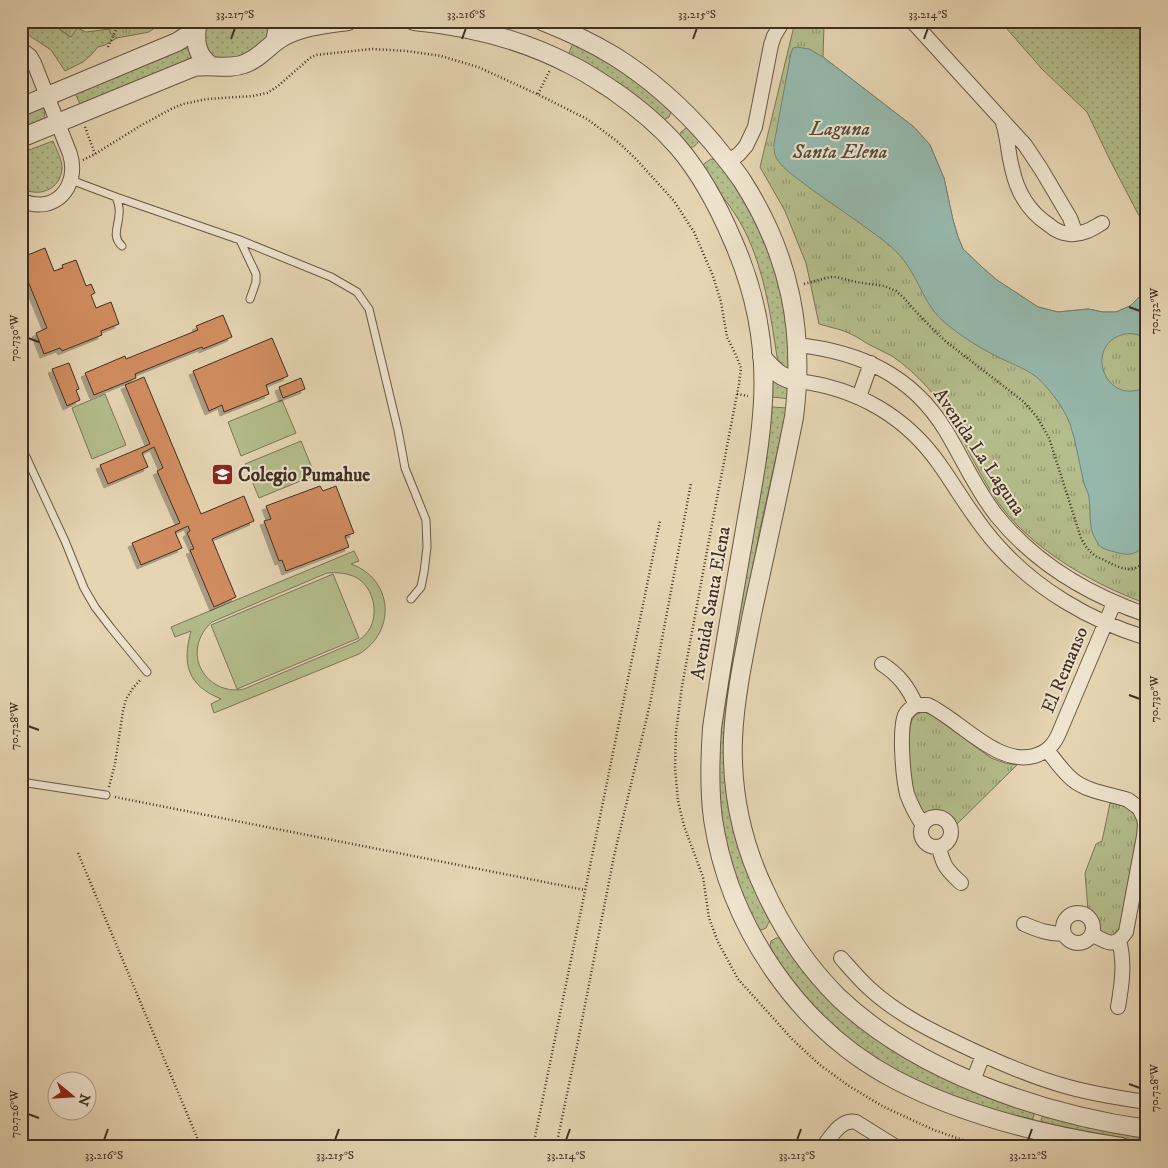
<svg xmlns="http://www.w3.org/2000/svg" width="1168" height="1168" font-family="'IM FELL DW Pica',serif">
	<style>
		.grass { fill: url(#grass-dots); stroke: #7a7658 }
		.park { fill: url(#park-tufts); stroke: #7a7658 }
		.garden { fill: #b4bd8c; stroke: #7a7658; fill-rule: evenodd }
		.water { fill: #96b9ad; stroke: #738276 }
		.building { fill: #d28d61; stroke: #3f2f23; filter: url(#shadow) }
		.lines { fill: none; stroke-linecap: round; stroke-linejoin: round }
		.service-casing { stroke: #695847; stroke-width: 9 }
		.minor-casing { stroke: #695847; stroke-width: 16 }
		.tertiary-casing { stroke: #695847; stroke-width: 20 }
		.path { stroke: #3f2f23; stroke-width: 2.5; stroke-dasharray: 1 2.5; stroke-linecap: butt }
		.service { stroke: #efe4ce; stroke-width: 7 }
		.minor { stroke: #efe4ce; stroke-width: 14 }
		.tertiary { stroke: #efe4ce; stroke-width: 18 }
		.ticks { fill: none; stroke: #3f2f23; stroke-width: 2 }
		.labels { text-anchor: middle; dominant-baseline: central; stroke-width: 4; stroke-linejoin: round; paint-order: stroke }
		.street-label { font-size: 19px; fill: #3f2f23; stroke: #efe4ce }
		.poi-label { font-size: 19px; font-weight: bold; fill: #3f2f23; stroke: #efe4ce; text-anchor: start }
		.water-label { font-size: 20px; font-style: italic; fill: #504b3f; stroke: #efe4ce }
		.neatline { fill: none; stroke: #3f2f23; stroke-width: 2 }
		.ticks-label { font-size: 12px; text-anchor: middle; fill: #3f2f23 }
	</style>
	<defs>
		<pattern id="grass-dots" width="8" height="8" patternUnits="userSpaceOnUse" patternTransform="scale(1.25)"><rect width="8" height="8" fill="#b4bd8c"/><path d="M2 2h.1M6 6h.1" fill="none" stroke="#949a72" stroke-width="1.8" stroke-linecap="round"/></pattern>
		<pattern id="park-tufts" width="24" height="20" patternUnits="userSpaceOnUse" patternTransform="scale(1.25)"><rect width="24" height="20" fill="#b4bd8c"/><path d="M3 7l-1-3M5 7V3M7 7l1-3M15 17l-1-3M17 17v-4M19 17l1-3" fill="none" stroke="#949a72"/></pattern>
		<filter id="shadow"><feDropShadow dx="-4" dy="4" stdDeviation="0" flood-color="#0004"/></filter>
	</defs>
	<rect width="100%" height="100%" fill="#e6d5b3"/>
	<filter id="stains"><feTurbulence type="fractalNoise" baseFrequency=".004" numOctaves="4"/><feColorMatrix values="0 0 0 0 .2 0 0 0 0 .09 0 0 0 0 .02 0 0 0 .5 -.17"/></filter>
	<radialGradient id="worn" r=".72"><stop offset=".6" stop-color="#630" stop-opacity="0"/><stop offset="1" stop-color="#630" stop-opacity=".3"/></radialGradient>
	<!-- grass -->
	<path class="grass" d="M28 21C49 21 54 25 70 37L77 28 86 32 110 29V33L117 38 105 45 98 47 90 56 83 62 65 71 51 50 24 32V28Z
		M210 21H270C269 26 270 33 268 37 261 52 226 65 211 57 209 55 208 53 206 51L204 30Z
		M1000 21H1147V228L1137 212 1110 160 1087 112 1042 69Z
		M574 41 638 81 671 112 669 117 664 120 568 55Z
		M181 48 188 49 191 54V59L81 106 75 93Z
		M43 107C46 111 45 116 43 120L21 131V113Z
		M686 128 690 129 699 140C697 145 694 147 689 148L679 136 681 132Z
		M53 141C56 149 62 159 62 168 61 190 38 198 21 188V153Z
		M711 159 717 160 750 208 771 252 786 308 791 370C784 368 780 364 777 357 770 310 762 255 735 214 726 200 715 187 705 174L703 166 705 163Z
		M771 377 790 388V399L772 397Z
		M772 407 787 408 760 529 747 596 739 653 730 811 736 839 747 870 770 920 766 928 761 930 757 928 742 896 728 853 724 836 718 789 720 733Z
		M776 938H779L801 968 826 997 1035 1112 1032 1121C942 1098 863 1066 802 993 790 978 778 963 770 946L771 941Z
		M1043 1115 1089 1128 1147 1137V1144L1069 1131 1043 1123 1041 1120Z"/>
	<!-- park -->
	<path class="park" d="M43 21H76L79 26 71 37 55 26Z
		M101 21H164L149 32 117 38 110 33V29L111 25Z
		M803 21H815L824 25 823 57 914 127 930 145 944 178 953 220 958 237 963 249 983 268 997 280 1038 307 1058 312 1088 309 1103 312H1116L1130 306 1147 289V579L1142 602C1094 584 1041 554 1007 514 985 487 972 456 955 426 940 399 917 373 892 356 884 352 876 348 868 344 860 339 851 333 841 330 834 328 826 326 819 324L806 263 785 211 760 167 794 26Z
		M924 712 932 715 991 758 1005 763 1017 765 956 825C944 810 939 814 923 813 916 806 913 797 911 788 909 776 907 731 912 720 914 715 919 713 924 712Z
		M1110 803C1120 805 1134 807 1138 818 1139 822 1139 827 1139 831L1124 923 1113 938 1099 931C1096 922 1095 917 1088 910L1085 873 1096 844 1102 841Z"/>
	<!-- garden -->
	<path class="garden" d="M105 394 126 445 92 459 72 408Z
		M282 400 296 433 241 456 228 422Z
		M301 441 315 475 259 498 245 464Z
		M354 551 359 561 351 564C393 579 397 631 359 654L214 713 211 704 221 699C187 685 182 664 191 631L175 637 171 627ZM327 573C337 572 348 573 357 578 374 588 379 614 369 630 366 634 362 638 358 641L244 689C218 695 192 672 198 645 200 636 205 628 212 622Z
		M333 574 359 638 237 689 211 625Z"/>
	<!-- water -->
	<path class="water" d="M797 47 809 49 823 57 914 127 930 145 944 178 953 220 958 237 963 249 983 268 997 280 1038 307 1058 312 1088 309 1103 312H1116L1130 306 1147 289V339C1138 334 1130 332 1121 335 1083 348 1107 409 1147 386V533C1143 552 1134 558 1115 552 1104 549 1100 549 1095 538 1088 526 1091 511 1089 497 1088 491 1084 486 1083 479 1079 462 1076 441 1070 424 1064 408 1052 393 1041 381 1030 370 1012 364 998 357 978 347 961 336 944 322 925 306 920 282 905 262 893 245 874 234 857 221 837 207 817 194 798 179 790 173 782 167 777 159 774 154 774 150 774 144L791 53 793 48Z"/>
	<!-- building -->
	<path class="building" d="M45 248 54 271 63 268 62 265 76 260 86 286 91 284 95 293 91 295 96 308 111 302 119 324 101 331 102 335 62 351 60 348 44 354 36 333 47 328 21 264 27 261 25 256Z
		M223 315 232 337 203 349 202 347 135 374 136 378 94 395 85 373 125 356 126 359 198 330 196 326Z
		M272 338 288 376 266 385 269 394 224 412 222 405 209 411 193 371Z
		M69 363 79 389 76 390 80 400 67 406 52 369Z
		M144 377 201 514 244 496 254 521 212 539 236 597 214 607 190 550 194 549 187 533 190 531 188 526 175 532 182 548 141 565 132 543 180 523 157 471 163 468 154 447 142 453 148 467 108 484 100 465 150 444 125 385Z
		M301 378 305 389 283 398 279 387Z
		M320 486 323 491 336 486 354 533 345 536 349 547 286 571 282 560 279 561 264 521 271 519 266 506Z"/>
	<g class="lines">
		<defs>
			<path id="service" d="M71 180 116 197C118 202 120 208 119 214 119 226 111 236 122 246
				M116 197 240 240 256 274V282L250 299
				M240 240 331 277 357 292 369 309 398 430 405 468 426 520 427 547 424 572 421 587 411 599
				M21 446 65 541 84 588 95 607 111 628 147 672
				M21 782 106 795"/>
			<path id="minor" d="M912 21 1025 145 1041 169 1070 218 1074 229 1075 234
				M21 49 30 56 34 63 70 154C80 187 54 216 21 200
				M1003 123C1008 138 1008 153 1012 168 1017 192 1029 212 1049 225 1056 231 1065 235 1074 234 1085 234 1093 228 1102 223
				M728 162 739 154 746 146 755 127 771 45 774 36 783 21
				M798 345C860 352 912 375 946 431 963 459 976 490 997 516 1035 563 1089 595 1147 615
				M798 381C856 388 906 416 940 465 959 492 975 521 997 545 1036 589 1090 621 1147 638
				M859 397 871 363
				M882 664C899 675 908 687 916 705
				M1047 750C1055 760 1063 772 1073 780 1088 792 1110 794 1128 800L1139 808 1144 818 1145 825 1144 836 1126 932C1115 949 1105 942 1092 934
				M921 832a15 15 0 1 1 30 0a15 15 0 1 1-30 0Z
				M923 825C916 815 911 805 907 794 903 777 899 731 905 715 908 710 912 707 916 705H928C960 720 997 766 1034 756 1047 752 1054 745 1059 733L1114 603
				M939 847C943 866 947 870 961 883
				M1063 928a15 15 0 1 1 30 0a15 15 0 1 1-30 0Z
				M1024 924C1038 930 1048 934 1064 934
				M841 958C850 968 859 979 869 988 898 1015 934 1032 970 1049 1000 1063 1032 1077 1065 1086 1092 1094 1119 1098 1147 1102
				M1118 1007C1122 984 1125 963 1119 940
				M973 1081 983 1055
				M823 1147C831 1137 841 1118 856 1122L896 1147
				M1051 1147 1056 1135"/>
			<path id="tertiary" d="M414 21C469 26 523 40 571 65 586 72 600 82 614 91 637 107 660 126 678 147 702 175 719 208 733 241 755 291 766 346 763 401 761 440 754 479 747 518 735 588 722 658 712 728 710 758 709 789 713 819 729 926 798 1028 894 1079 964 1116 1044 1135 1121 1147
				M542 21C567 31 591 42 614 56 651 79 684 109 713 143 723 156 734 168 743 182 790 256 805 331 794 417 781 483 766 549 752 614 744 655 735 696 733 738 731 791 742 843 765 891 783 930 807 966 838 997 917 1072 1041 1114 1147 1129
				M197 26C195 41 196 55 210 65
				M275 42 278 26 277 21
				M21 107 177 42 188 35 201 21
				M21 138 194 67C210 64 228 70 244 64 259 59 268 46 281 38 301 26 326 24 348 21
				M762 357C772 369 781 379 798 381"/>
		</defs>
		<!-- service casing -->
		<use href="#service" class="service-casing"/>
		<!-- minor casing -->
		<use href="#minor" class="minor-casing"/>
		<!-- tertiary casing -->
		<use href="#tertiary" class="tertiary-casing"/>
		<!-- path -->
		<path class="path" d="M108 47 120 21
			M538 94 550 70
			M85 127 95 154
			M83 160 95 154 140 126 171 109 183 104 207 99 253 96 267 93 278 86 310 58 316 55 372 49 407 51 441 56 478 67 537 94 587 119 618 142 636 159 674 201 694 232 713 276 721 302 727 337 735 353 741 368 739 384 712 524 682 686 676 732 675 768 678 801 684 826 703 877 709 918 718 942 738 979 792 1039 820 1065 849 1086 884 1107 934 1130 983 1147
			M804 284 830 277H836L856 282 884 286 896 291 903 297 919 315 944 340 1024 402 1037 417 1049 438 1081 538C1084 544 1088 550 1093 554 1096 557 1100 558 1104 560 1119 568 1136 576 1147 558
			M737 394 748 396
			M109 787 115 764 123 711 126 699 133 688 141 679
			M115 797 585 890
			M78 853 201 1147
			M533 1147 660 521
			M556 1147 577 1046 614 856 650 704 691 483"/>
		<!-- service -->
		<use href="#service" class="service"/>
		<!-- minor -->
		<use href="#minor" class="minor"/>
		<!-- tertiary -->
		<use href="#tertiary" class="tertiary"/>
	</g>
	<!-- ticks -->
	<path class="ticks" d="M231 39 235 28M462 39 466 28M693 39 697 28M924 39 928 28M1129 307 1140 311M28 338 39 342M1129 695 1140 699M28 726 39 730M1129 1084 1140 1088M28 1114 39 1118M104 1140 108 1129M335 1140 339 1129M566 1140 570 1129M797 1140 801 1129M1028 1140 1032 1129"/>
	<!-- icons -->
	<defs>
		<symbol id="school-square" viewBox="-11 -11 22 22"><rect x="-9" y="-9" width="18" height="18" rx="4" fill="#8f2418" stroke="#efe4ce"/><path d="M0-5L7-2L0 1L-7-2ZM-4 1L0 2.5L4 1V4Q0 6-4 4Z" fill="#fff"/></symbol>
	</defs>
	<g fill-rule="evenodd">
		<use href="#school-square" x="210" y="462" width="25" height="25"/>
	</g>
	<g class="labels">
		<!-- street labels -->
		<g class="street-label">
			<text transform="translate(979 452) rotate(56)">Avenida La Laguna</text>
			<text transform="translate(711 603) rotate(-80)">Avenida Santa Elena</text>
			<text transform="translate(1065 670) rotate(-67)">El Remanso</text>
		</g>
		<!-- poi labels -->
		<g class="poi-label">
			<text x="238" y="475">Colegio Pumahue</text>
		</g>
		<!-- water labels -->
		<g class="water-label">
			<text x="840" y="129">Laguna<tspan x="840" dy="23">Santa Elena</tspan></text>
		</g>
	</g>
	<!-- margin -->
	<rect width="1168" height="1168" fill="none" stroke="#e6d5b3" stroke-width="55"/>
	<!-- north arrow -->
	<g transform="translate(72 1096) rotate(108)"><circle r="24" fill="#efe4ce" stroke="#a99c8a"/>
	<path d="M0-4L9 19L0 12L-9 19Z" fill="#8f2418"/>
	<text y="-8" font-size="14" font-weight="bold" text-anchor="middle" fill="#3f2f23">N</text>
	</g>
	<rect x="28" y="28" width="1112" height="1112" class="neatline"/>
	<g class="ticks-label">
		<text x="235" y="18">33.217°S</text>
		<text x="466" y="18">33.216°S</text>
		<text x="697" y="18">33.215°S</text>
		<text x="928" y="18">33.214°S</text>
		<text transform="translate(1154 311) rotate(-90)" y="4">70.732°W</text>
		<text transform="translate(14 338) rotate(-90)" y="4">70.730°W</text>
		<text transform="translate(1154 699) rotate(-90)" y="4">70.730°W</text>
		<text transform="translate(14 726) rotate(-90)" y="4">70.728°W</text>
		<text transform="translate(1154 1088) rotate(-90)" y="4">70.728°W</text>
		<text transform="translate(14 1114) rotate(-90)" y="4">70.726°W</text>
		<text x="104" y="1159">33.216°S</text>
		<text x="335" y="1159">33.215°S</text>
		<text x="566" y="1159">33.214°S</text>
		<text x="797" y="1159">33.213°S</text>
		<text x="1028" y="1159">33.212°S</text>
	</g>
	<rect width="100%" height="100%" filter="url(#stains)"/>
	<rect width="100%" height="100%" fill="url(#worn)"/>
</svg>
